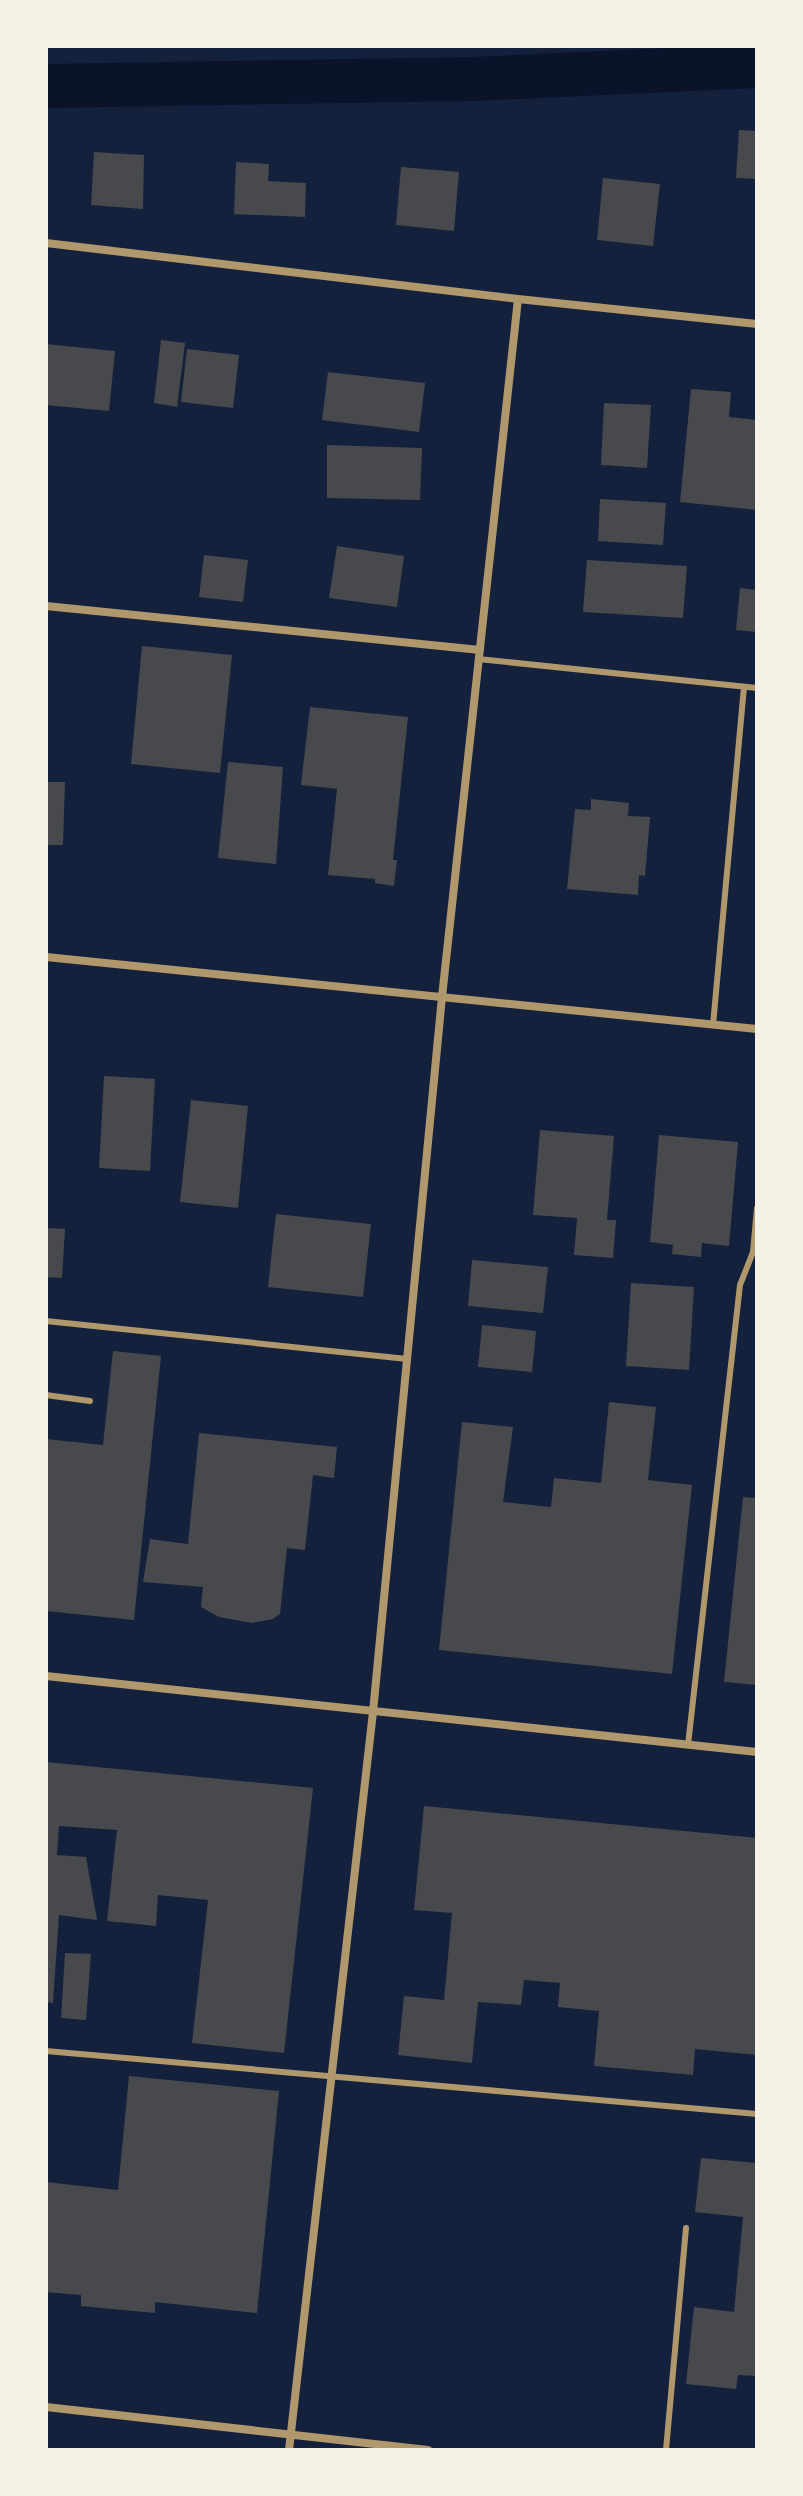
<svg xmlns="http://www.w3.org/2000/svg" width="803" height="2496" font-family="'Open Sans',sans-serif">
	<style>
		.lines { fill: none; stroke-linecap: round; stroke-linejoin: round }
		.canal { stroke: #0b132b; stroke-width: 44 }
		.building { fill: #48494c }
		.service { stroke: #b1986c; stroke-width: 6 }
		.minor { stroke: #b1986c; stroke-width: 8 }
	</style>
	<rect width="100%" height="100%" fill="#14213d"/>
	<g class="lines">
		<!-- canal -->
		<path class="canal" d="M46 86 472 79 757 66"/>
	</g>
	<!-- building -->
	<path class="building" d="M739 130 757 131V179L736 178Z
		M94 152 144 155 143 209 91 205Z
		M236 162 269 164 268 181 306 183 305 217 234 214Z
		M401 167 459 172 454 231 396 225Z
		M603 178 660 184 653 246 597 240Z
		M161 340 185 343 177 407 154 403Z
		M46 344 115 351 109 411 46 405Z
		M187 349 239 355 233 408 181 402Z
		M328 372 425 383 419 432 322 420Z
		M691 389 731 392 729 417 757 420V510L680 502Z
		M604 403 651 405 647 468 601 465Z
		M327 445 422 448 420 500 327 498Z
		M600 499 666 503 663 545 598 541Z
		M337 546 404 556 397 607 329 598Z
		M204 555 248 560 243 602 199 597Z
		M587 560 687 566 683 618 583 612Z
		M740 588 757 590V632L736 630Z
		M142 646 232 655 220 773 131 764Z
		M310 707 408 717 393 860H397L394 886 375 883V879L328 875 337 789 301 785Z
		M228 762 283 767 276 864 218 858Z
		M46 782H65L63 845H46Z
		M591 799 629 803 628 816 650 817 645 876 639 875 638 895 567 889 575 809 591 810Z
		M104 1076 155 1079 150 1171 99 1168Z
		M191 1100 248 1106 238 1208 180 1202Z
		M540 1130 614 1136 607 1220H616L613 1258 574 1255 577 1218 533 1215Z
		M659 1135 738 1142 729 1246 702 1243 701 1257 672 1254 673 1245 650 1242Z
		M276 1214 371 1224 363 1297 268 1287Z
		M46 1228 65 1229 62 1278 46 1277Z
		M472 1260 548 1267 543 1313 468 1306Z
		M631 1283 694 1287 689 1370 626 1366Z
		M482 1325 536 1331 532 1372 478 1367Z
		M113 1351 161 1356 134 1620 46 1611V1439L103 1445Z
		M609 1402 656 1407 648 1480 692 1485 672 1674 439 1650 462 1422 513 1427 503 1502 551 1507 554 1478 601 1483Z
		M199 1433 337 1447 334 1478 313 1475 305 1550 287 1548 280 1614 273 1619 252 1623 219 1617 201 1607 203 1587 143 1582 150 1539 188 1544Z
		M743 1497 757 1498V1685L724 1682Z
		M46 1762 313 1788 284 2053 192 2043 208 1900 158 1895 156 1926 107 1921 117 1830 59 1826 57 1855 86 1857 97 1920 59 1915 53 2003 46 2002Z
		M424 1806 757 1838V2055L695 2049 693 2075 594 2066 599 2011 558 2007 560 1983 524 1980 521 2005 478 2002 472 2063 398 2055 404 1996 444 2000 452 1913 414 1910Z
		M65 1953 91 1954 86 2020 61 2018Z
		M129 2076 279 2091 257 2313 155 2302V2313L81 2306V2295L46 2292V2182L118 2190Z
		M701 2158 757 2163V2376L738 2375 736 2389 686 2384 694 2307 734 2312 743 2217 695 2212Z"/>
	<g class="lines">
		<!-- service -->
		<path class="service" d="M478 659 757 688
			M713 1025 744 687
			M46 1321 407 1359
			M46 1395 90 1401
			M688 1745 740 1285 753 1252 757 1208
			M46 2051 757 2114
			M666 2450 686 2228"/>
		<!-- minor -->
		<path class="minor" d="M46 243 518 299 757 324
			M46 606 480 650
			M46 957 757 1029
			M46 1676 757 1752
			M46 2407 428 2450
			M289 2450 373 1712 442 997 518 299"/>
	</g>
	<!-- border -->
	<rect width="803" height="2496" fill="none" stroke="#f6f1e7" stroke-width="96"/>
</svg>
